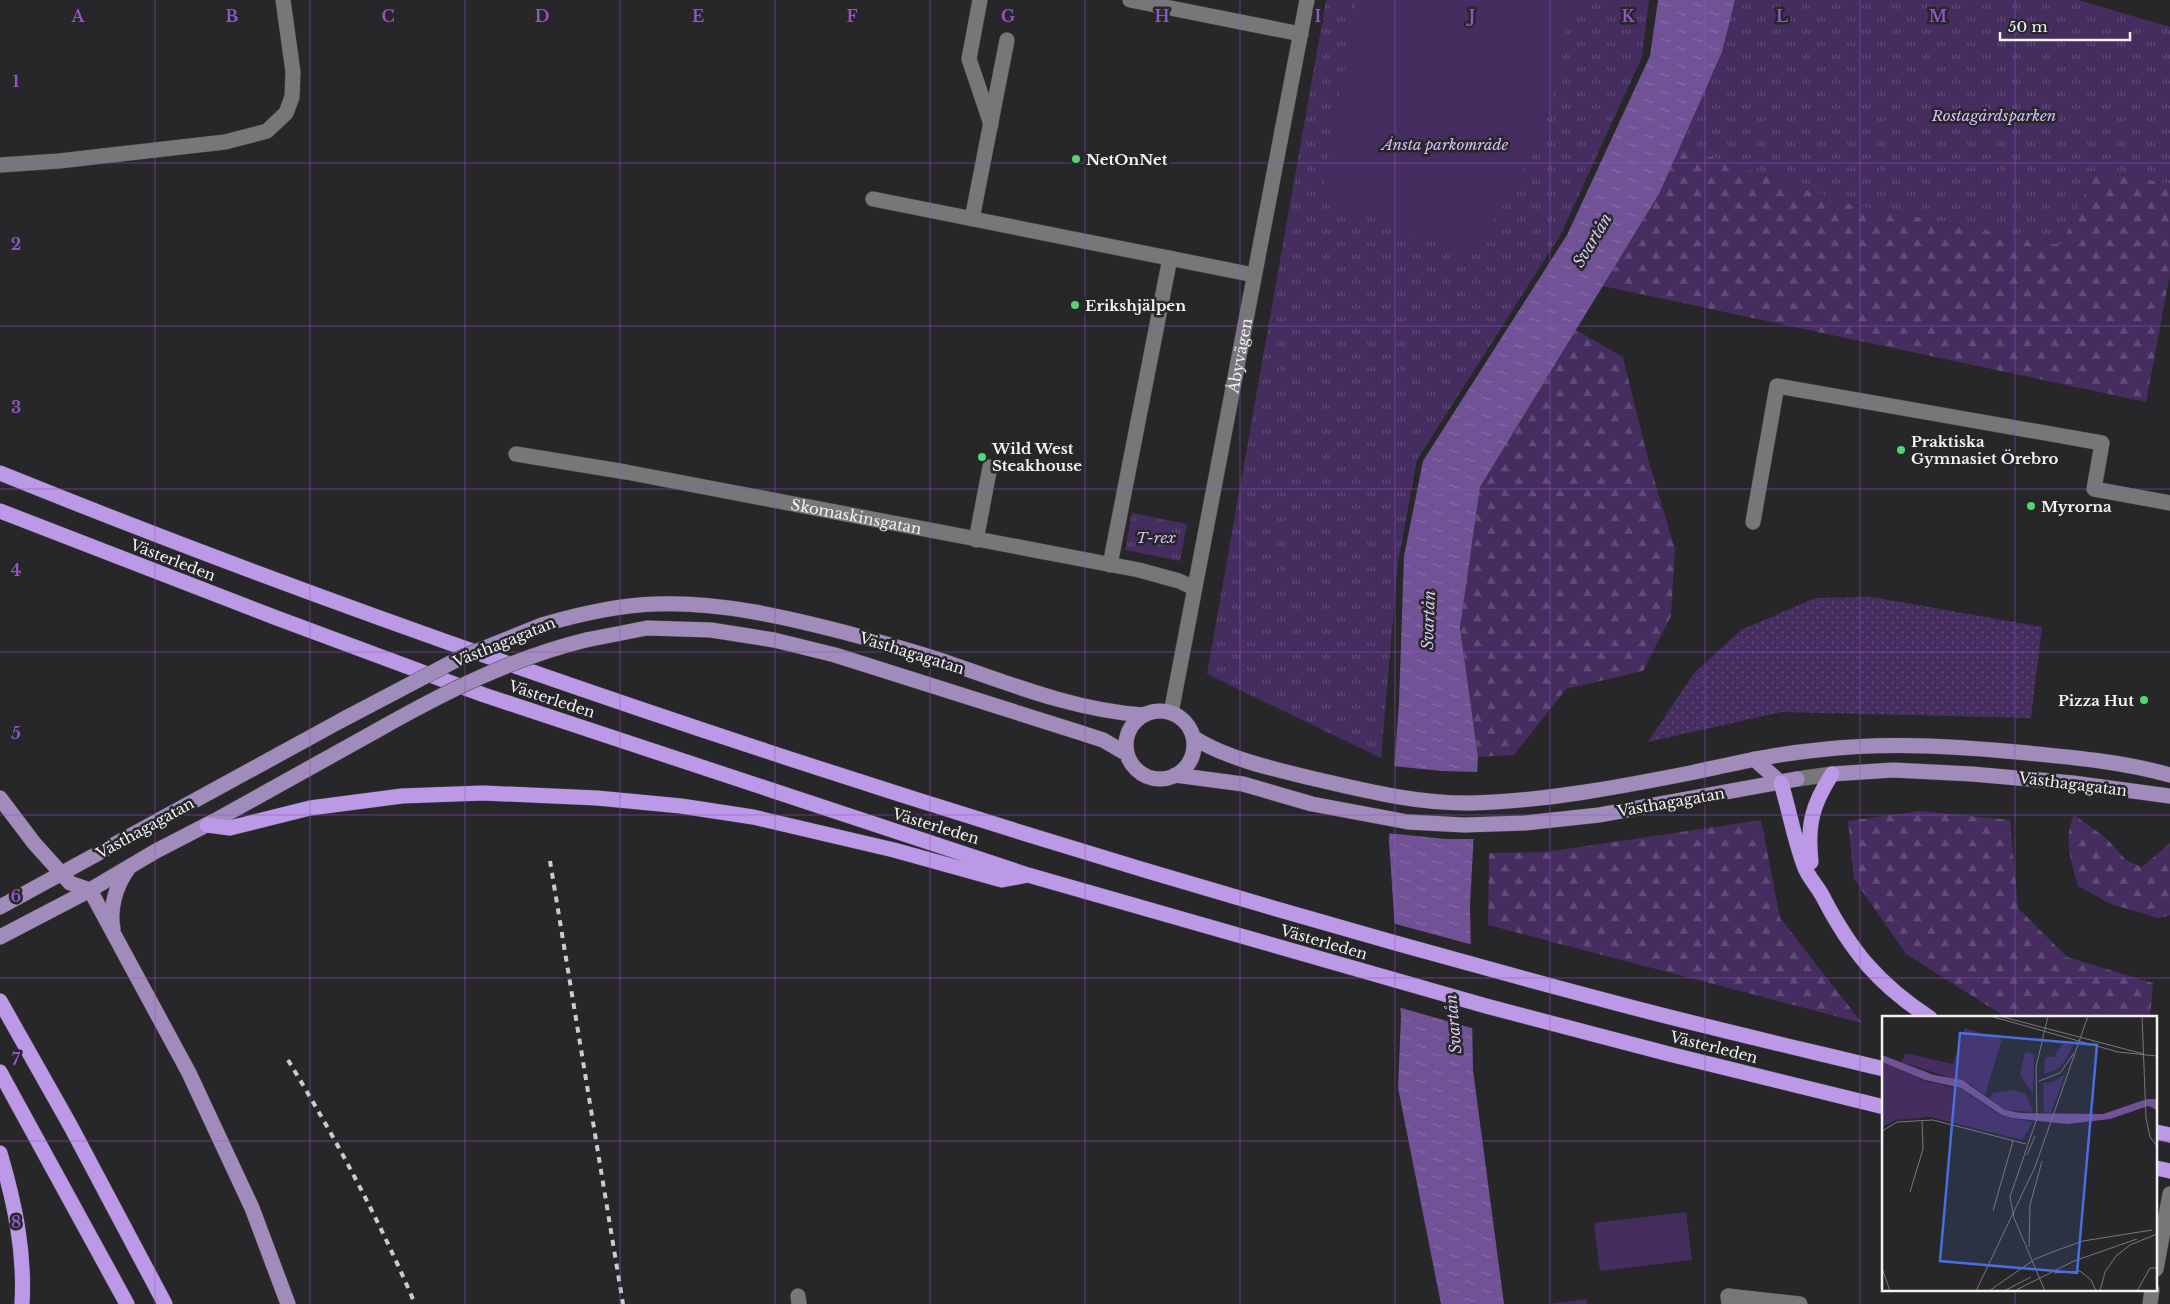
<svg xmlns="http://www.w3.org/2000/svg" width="2170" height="1304" font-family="'Libre Baskerville',serif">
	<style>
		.grass { fill: url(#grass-dots) }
		.forest { fill: url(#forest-firs) }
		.park { fill: url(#park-tufts) }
		.garden { fill: #452d60 }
		.water { fill: url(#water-ripples) }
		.pier { fill: #272629 }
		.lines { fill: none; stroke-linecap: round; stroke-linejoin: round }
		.minor-casing { stroke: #424143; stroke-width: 16 }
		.major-casing { stroke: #424143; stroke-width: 16 }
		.highway-casing { stroke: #424143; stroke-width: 16 }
		.minor { stroke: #777679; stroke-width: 15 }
		.major { stroke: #a08bba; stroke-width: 15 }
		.highway { stroke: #bc99e6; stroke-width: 15 }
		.rail { stroke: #cccccd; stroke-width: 4; stroke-dasharray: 6 6; stroke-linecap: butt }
		.major-bridge-casing { stroke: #424143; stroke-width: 16; stroke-linecap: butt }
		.major-bridge { stroke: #a08bba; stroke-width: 15 }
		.grid { fill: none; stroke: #9354c9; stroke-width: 1; stroke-opacity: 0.55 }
		.poi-dot { fill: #50d674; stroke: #272629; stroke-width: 2 }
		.labels { text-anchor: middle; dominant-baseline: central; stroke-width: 5; stroke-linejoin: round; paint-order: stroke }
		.park-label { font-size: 15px; font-style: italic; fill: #d8bffa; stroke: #272629 }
		.poi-label { font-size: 15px; font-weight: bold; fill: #f2f2f3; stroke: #272629; text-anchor: start }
		.street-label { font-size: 15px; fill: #f2f2f3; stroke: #272629 }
		.water-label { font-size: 16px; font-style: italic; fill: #dbcbf2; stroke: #272629 }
		.inset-road { fill: none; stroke: #78787a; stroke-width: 1 }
		.view { fill: #486fdd; fill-opacity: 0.15; stroke: #486fdd; stroke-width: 2.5 }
		.inset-edge { fill: none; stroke: #f2f2f3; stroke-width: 2.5 }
		.grid-label { font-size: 16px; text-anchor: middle; font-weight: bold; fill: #9354c9; stroke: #272629; stroke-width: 5; stroke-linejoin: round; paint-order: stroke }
	</style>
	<defs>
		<pattern id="grass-dots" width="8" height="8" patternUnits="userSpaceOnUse" patternTransform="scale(1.25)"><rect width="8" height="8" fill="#452d60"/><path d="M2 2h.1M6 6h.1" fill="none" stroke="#604c77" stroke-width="1.8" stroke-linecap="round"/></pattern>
		<pattern id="forest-firs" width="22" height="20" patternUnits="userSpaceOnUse" patternTransform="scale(1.25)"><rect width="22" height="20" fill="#452d60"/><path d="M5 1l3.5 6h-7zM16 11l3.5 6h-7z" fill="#604c77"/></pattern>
		<pattern id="park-tufts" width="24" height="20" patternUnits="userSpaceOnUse" patternTransform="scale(1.25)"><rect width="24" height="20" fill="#452d60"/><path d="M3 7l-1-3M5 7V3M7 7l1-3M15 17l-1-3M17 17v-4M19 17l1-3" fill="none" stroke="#604c77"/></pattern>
		<pattern id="water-ripples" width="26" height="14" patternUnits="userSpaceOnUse" patternTransform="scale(1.25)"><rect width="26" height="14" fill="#725296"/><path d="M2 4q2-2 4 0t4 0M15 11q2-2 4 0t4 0" fill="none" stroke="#876ba5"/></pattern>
	</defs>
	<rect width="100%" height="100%" fill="#272629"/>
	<!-- grass -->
	<path class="grass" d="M1872 597 2042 627 2031 718 1781 712 1648 742 1694 673 1741 630 1815 598Z"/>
	<!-- forest -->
	<path class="forest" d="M1680 146 1845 203 2061 245 2096 169 2170 184V274L2146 402 1603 286 1659 194Z
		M1576 330 1623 357 1648 459 1675 549 1671 616 1643 671 1566 689 1514 755 1478 757 1460 628 1480 487Z
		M1920 811 2010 820 2018 908 2067 957 2153 983 2150 1018H2007L1906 954 1854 879 1848 821Z
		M2074 815 2106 838 2126 860 2142 867 2170 843V915L2158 918 2111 904 2078 886C2071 861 2063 840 2074 815Z
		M1761 820 1780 918 1862 1023 1488 925 1489 853 1546 852Z"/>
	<!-- park -->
	<path class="park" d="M1326 0H1649L1642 57 1561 234 1417 460 1398 562 1381 758 1207 674Z
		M1735 0H2078L2170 27V184L2096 169 2061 245 1845 203 1680 146 1722 52Z
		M1132 513 1187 524 1180 561 1125 550Z"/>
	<!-- garden -->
	<path class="garden" d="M1357 0H1572L1543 138 1471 257 1322 196Z
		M1686 1212 1692 1260 1600 1271 1594 1223Z
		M1587 1299V1304H1548Z"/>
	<!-- water -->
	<path class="water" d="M1658 0H1735L1722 52 1659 194 1480 487 1460 628 1478 757 1470 905 1473 1070 1504 1304H1441L1398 1088 1401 1017 1389 841 1399 702 1404 556 1423 461 1567 235 1650 56Z"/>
	<!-- pier -->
	<path class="pier" d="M1392 766 1442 771 1479 772 1476 839H1446L1387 833Z
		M1392 923 1473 945 1475 1029 1398 1007Z"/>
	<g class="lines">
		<defs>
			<g id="minor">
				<path d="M980 0 969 59 991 124"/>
				<path d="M1130 0 1301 34"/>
				<path d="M0 165 59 161 225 142 267 131 286 113 292 97 293 72 283 0"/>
				<path d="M873 199 1254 275"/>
				<path d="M972 219 1007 40"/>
				<path id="s1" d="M516 454 626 472 1139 570 1179 581 1194 588"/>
				<path d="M1753 522 1777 386 2102 443 2094 489 2170 503"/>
				<path d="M976 540 990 467"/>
				<path d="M1110 565 1170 258"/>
				<path id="s2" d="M1171 713 1307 0"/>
				<path d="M1797 779 1832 774"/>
				<path d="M2156 1269 2170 1194"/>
				<path d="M798 1296 799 1304"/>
				<path d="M1729 1304 1728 1296 1800 1304"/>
				<path d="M2150 1304 2152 1290"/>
			</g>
			<path id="major" d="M542 625C579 614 618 605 657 604 722 602 785 617 847 633 880 642 913 651 946 662 1010 684 1074 710 1143 715
				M586 640 647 628 711 630 774 640 835 655 1072 730 1103 740 1127 754
				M1126 745a34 34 0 1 1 68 0a34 34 0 1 1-68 0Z
				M1193 737C1224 758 1277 770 1315 779 1366 791 1419 804 1472 803 1545 801 1619 787 1690 773 1733 764 1774 754 1818 750 1884 742 1950 746 2017 752 2069 757 2120 761 2170 775
				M1754 759 1781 783
				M1832 774 1893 770 1972 774 2073 783 2170 796
				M1175 775 1243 784 1312 804 1408 822 1464 825 1525 823 1599 815 1797 779
				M0 798 34 843 70 883 90 890 189 1073 252 1208 288 1304
				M0 907 342 720
				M113 929C109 908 116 886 128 869
				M0 937 90 890 156 851 216 820 376 731"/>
			<path id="highway" d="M0 473C252 575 508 666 766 751 1049 844 1335 929 1623 1005 1710 1028 1797 1048 1884 1069
				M0 511 274 617 484 695 1028 875 1486 1006 1669 1054 1884 1107
				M1781 783C1789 809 1795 843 1805 868 1809 878 1818 887 1823 897 1851 951 1878 984 1930 1018
				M207 825 230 828 310 808 402 796 483 793 597 798 681 806 753 817 894 850 1002 880 1028 875
				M1811 862C1807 825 1812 805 1832 774
				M0 1001 70 1125 165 1304
				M0 1072 127 1304
				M2156 1132 2170 1135
				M0 1153C15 1204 25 1252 22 1304
				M2156 1168 2170 1171"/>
		</defs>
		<!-- minor casing -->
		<use href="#minor" class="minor-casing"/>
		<!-- major casing -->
		<use href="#major" class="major-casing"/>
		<!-- highway casing -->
		<use href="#highway" class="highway-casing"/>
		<!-- minor -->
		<use href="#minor" class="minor"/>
		<!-- major -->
		<use href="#major" class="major"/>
		<!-- highway -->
		<use href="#highway" class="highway"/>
		<!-- rail -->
		<path class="rail" d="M550 861 623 1304
			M288 1060C336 1139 379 1219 415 1304"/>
		<defs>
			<path id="major-bridge" d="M342 720 460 658 542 625
				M376 731C443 693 512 658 586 640"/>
		</defs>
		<!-- major-bridge casing -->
		<use href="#major-bridge" class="major-bridge-casing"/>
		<!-- major-bridge -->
		<use href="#major-bridge" class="major-bridge"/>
	</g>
	<!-- grid -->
	<path class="grid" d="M155 0V1304M310 0V1304M465 0V1304M620 0V1304M775 0V1304M930 0V1304M1085 0V1304M1240 0V1304M1395 0V1304M1550 0V1304M1705 0V1304M1860 0V1304M2015 0V1018M0 163H2170M0 326H2170M0 489H2170M0 652H2170M0 815H2170M0 978H2170M0 1141H1884M2156 1141H2170M2015 1290V1304"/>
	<!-- markers -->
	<g class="poi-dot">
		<circle cx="1076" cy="159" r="5"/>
		<circle cx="1075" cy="305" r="5"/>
		<circle cx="1901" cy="450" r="5"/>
		<circle cx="982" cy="457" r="5"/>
		<circle cx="2031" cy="506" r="5"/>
		<circle cx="2144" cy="700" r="5"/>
	</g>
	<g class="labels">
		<!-- park labels -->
		<g class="park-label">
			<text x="1994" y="115">Rostagårdsparken</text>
			<text x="1445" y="144">Ånsta parkområde</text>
			<text x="1156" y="537">T-rex</text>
		</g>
		<!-- poi labels -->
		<g class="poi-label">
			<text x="1086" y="159">NetOnNet</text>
			<text x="1085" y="305">Erikshjälpen</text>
			<text x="1911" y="441">Praktiska<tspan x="1911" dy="17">Gymnasiet Örebro</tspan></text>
			<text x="992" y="448">Wild West<tspan x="992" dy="17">Steakhouse</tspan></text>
			<text x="2041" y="506">Myrorna</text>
			<text x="2134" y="700" text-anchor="end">Pizza Hut</text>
		</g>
		<!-- street labels -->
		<g class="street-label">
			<text stroke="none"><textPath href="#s2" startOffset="364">Åbyvägen</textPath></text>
			<text stroke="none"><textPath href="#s1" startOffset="346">Skomaskinsgatan</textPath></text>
			<text transform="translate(173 560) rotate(21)">Västerleden</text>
			<text transform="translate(504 642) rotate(-22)">Västhagagatan</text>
			<text transform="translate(912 653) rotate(17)">Västhagagatan</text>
			<text transform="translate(552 699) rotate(18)">Västerleden</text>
			<text transform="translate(2073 784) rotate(7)">Västhagagatan</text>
			<text transform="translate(1671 802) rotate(-10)">Västhagagatan</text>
			<text transform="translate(936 826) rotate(17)">Västerleden</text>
			<text transform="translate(145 828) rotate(-29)">Västhagagatan</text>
			<text transform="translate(1324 942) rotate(16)">Västerleden</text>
			<text transform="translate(1714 1047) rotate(14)">Västerleden</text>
		</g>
		<!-- water labels -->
		<g class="water-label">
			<text transform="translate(1592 240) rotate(-59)">Svartån</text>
			<text transform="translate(1428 620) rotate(-88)">Svartån</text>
			<text transform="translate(1453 1024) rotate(-95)">Svartån</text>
		</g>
	</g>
	<!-- overview -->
	<g transform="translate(1882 1016)">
		<rect width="275" height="275" fill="#272629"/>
		<path d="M143 36 152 38 151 78 138 59Z" fill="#452d60"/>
		<path d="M98 17 120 23 103 79 89 69 103 30 95 26ZM181 27 191 29 185 42 176 53 162 58 163 41H172ZM183 58 169 97 162 96 161 67 171 66ZM131 74 144 78 151 96 123 94 107 82 111 77Z" fill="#452d60"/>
		<path d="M83 12 98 17 95 26 103 30 89 69 20 46 23 37 71 48ZM0 46 43 65 79 73 120 100 151 106 140 124 48 101 14 104 0 111Z" fill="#452d60"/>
		<path d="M64 77 87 84 99 92 91 108 59 99Z" fill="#452d60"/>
		<path d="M0 39 52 59 80 64 123 94 138 97 221 98 265 83H275V94L266 90 228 103 186 108 130 102 120 99 79 72 43 64 0 46Z" fill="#725296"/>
		<path class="inset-road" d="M108 0 236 36 275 40M117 0 262 38M260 0 264 102 268 121 275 130M157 65 178 57 192 37M0 115 15 106 51 104 144 128M145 139 153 120M28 176 41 133 40 104M111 195 131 125M147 231 148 189 160 145M0 252 8 275M172 257 198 255 209 264 214 275M94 275 153 151 206 0M107 275 153 243 173 235 201 225 270 214M122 275 149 261M132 275 192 245 255 223M163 275 132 202 128 181 155 102 154 51 166 0M218 275 223 256 234 240 248 229 275 218M255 275 268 252H275"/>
		<path class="view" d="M78 17 215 29 195 257 58 245Z"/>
		<rect width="275" height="275" class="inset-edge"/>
	</g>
	<g class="grid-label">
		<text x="78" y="22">A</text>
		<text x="232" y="22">B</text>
		<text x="388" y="22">C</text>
		<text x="542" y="22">D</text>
		<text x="698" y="22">E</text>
		<text x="852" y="22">F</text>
		<text x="1008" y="22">G</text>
		<text x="1162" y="22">H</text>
		<text x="1318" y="22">I</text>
		<text x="1472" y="22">J</text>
		<text x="1628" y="22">K</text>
		<text x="1782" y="22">L</text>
		<text x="1938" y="22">M</text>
		<text x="16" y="87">1</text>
		<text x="16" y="250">2</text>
		<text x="16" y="413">3</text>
		<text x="16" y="576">4</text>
		<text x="16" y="739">5</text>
		<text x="16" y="902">6</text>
		<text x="16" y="1065">7</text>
		<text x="16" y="1228">8</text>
	</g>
	<!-- scale -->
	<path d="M2000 32v8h130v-8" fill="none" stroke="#f2f2f3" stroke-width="2.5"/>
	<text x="2008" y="32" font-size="15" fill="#f2f2f3" stroke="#272629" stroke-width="4" paint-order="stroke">50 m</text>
</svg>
